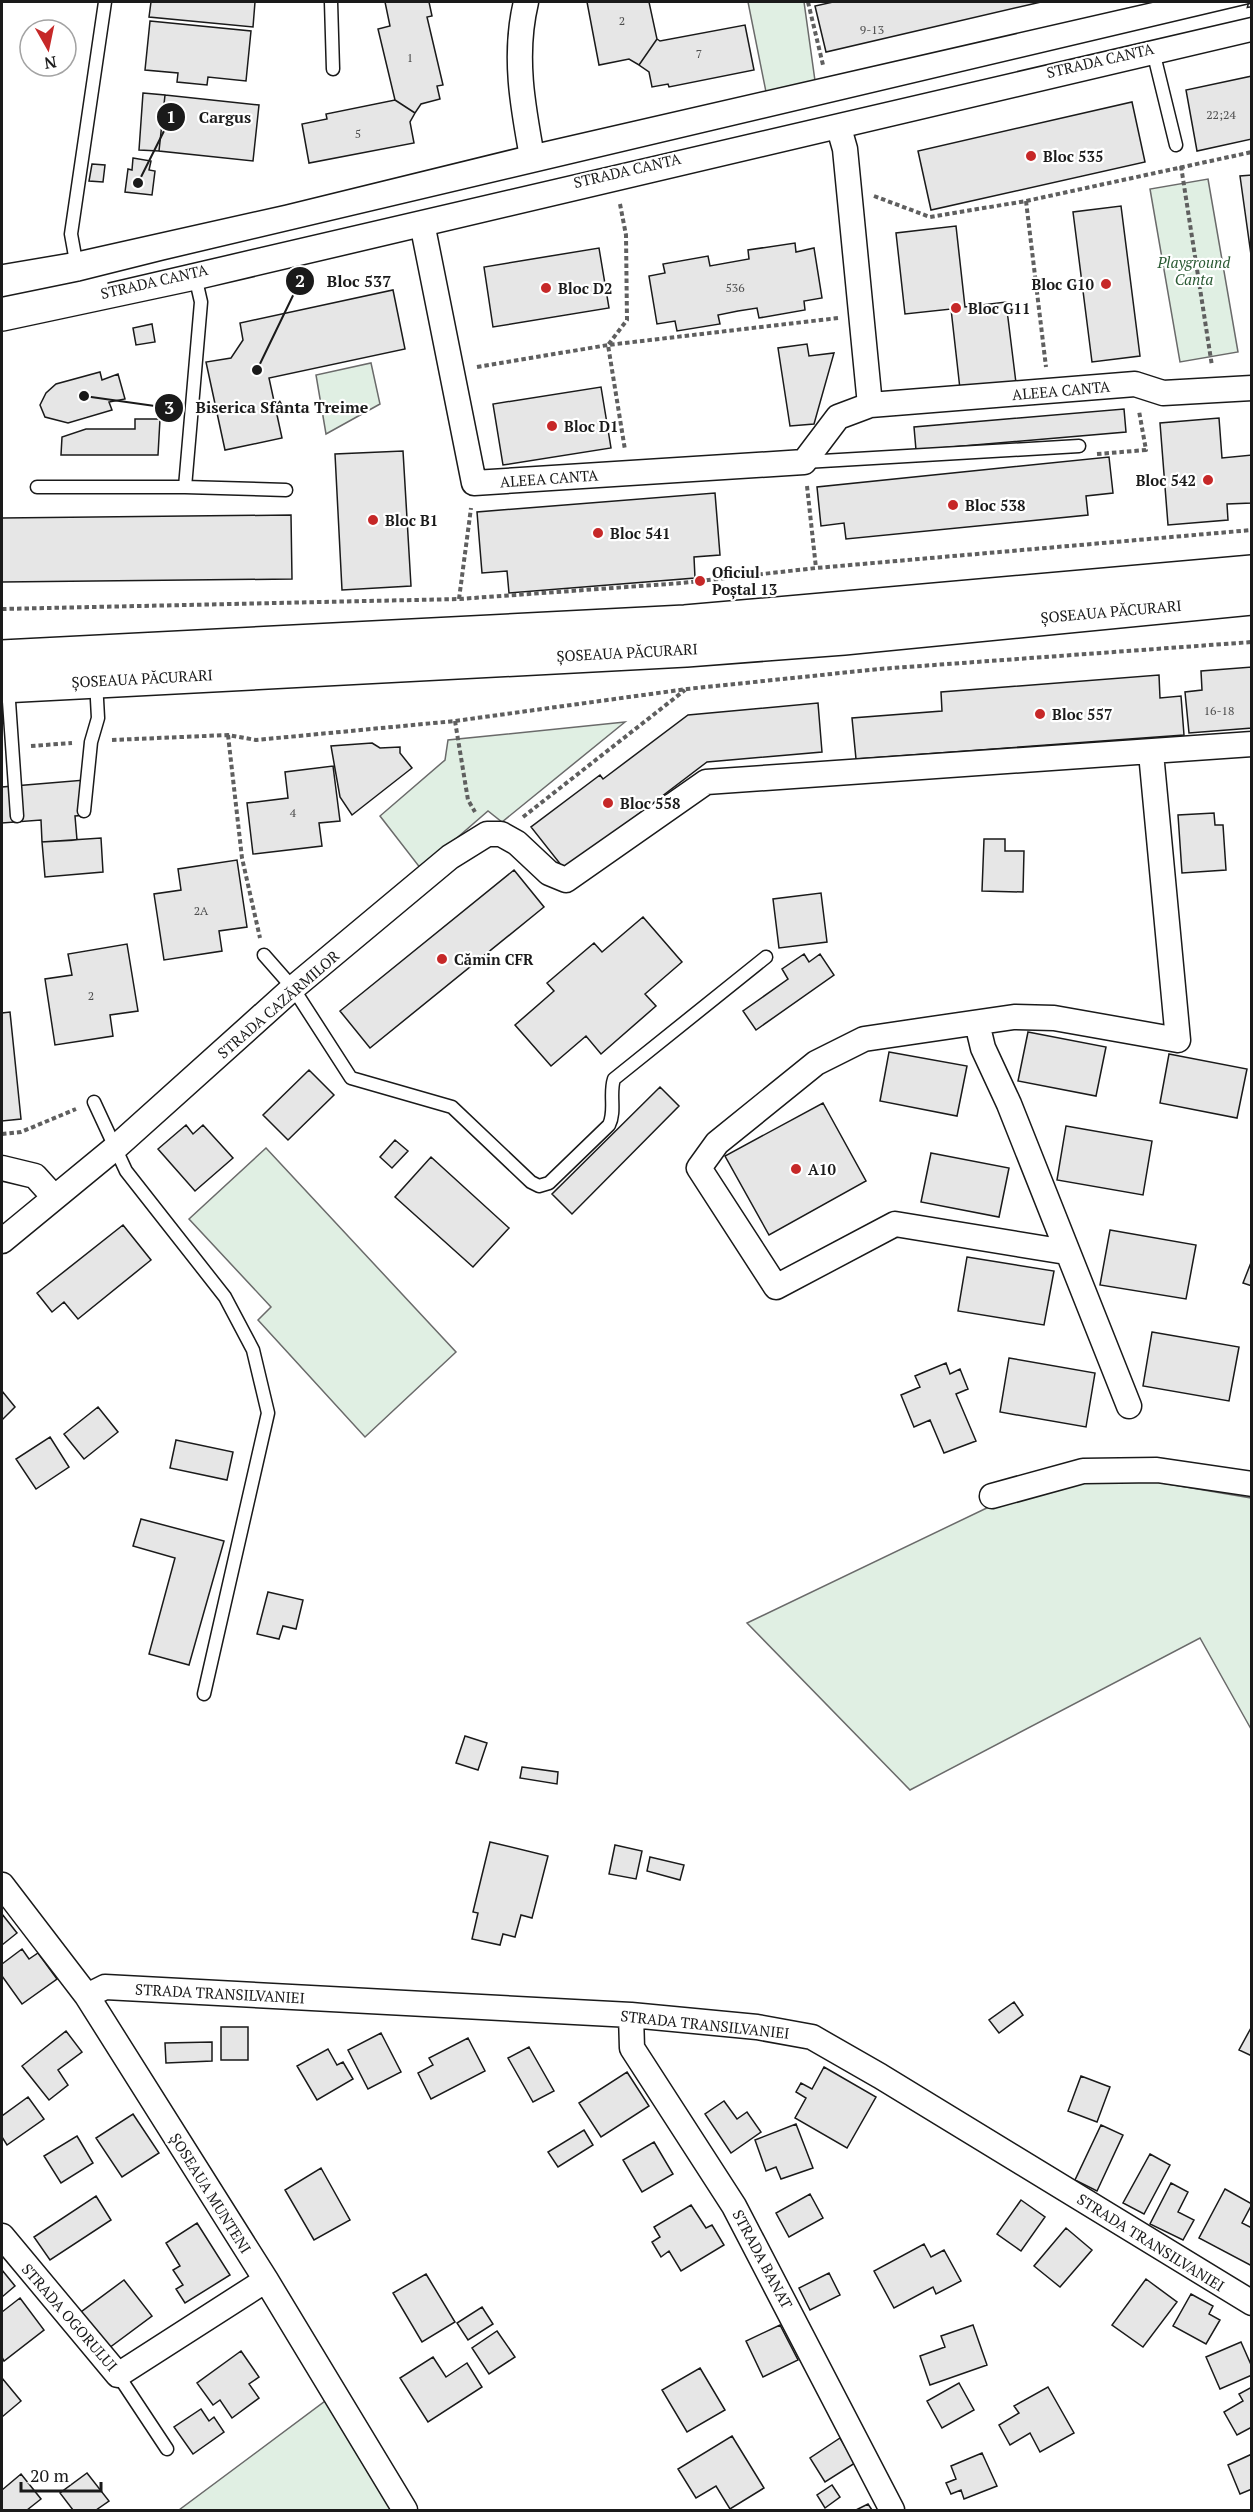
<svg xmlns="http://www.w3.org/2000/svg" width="1253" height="2512" font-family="'PT Serif',serif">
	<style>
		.green { fill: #e0efe3; stroke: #6a6a6a; stroke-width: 1.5 }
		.building { fill: #e6e6e6; stroke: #1a1a1a; stroke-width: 1.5 }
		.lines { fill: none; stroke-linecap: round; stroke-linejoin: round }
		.service-casing { stroke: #1a1a1a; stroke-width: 15 }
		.minor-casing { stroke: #1a1a1a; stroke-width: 27 }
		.primary-casing { stroke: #1a1a1a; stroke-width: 36 }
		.path { stroke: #5f5f5f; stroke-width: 4; stroke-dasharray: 4.5 3; stroke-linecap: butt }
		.service { stroke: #fff; stroke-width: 12 }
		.minor { stroke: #fff; stroke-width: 24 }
		.primary { stroke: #fff; stroke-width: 33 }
		.tram { stroke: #1a1a1a; stroke-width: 1.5 }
		.poi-dot { fill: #c62828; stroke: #fff; stroke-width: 2 }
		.labels { text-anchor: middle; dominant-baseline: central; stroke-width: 4.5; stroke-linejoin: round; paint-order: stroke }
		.number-label { font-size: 12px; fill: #4d4d4d }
		.street-label { font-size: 15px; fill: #1a1a1a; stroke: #fff }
		.poi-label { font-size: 15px; font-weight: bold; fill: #1a1a1a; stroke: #fff; text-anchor: start }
		.park-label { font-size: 15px; font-style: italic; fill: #2b5a34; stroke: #fff }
		.leader { fill: none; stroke: #1a1a1a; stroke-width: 2 }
		.callout-dot { fill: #1a1a1a; stroke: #fff; stroke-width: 2 }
		.mark-label { font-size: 18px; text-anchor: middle; font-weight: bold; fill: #fff }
		.callout-label { font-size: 16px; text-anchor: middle; font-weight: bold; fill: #1a1a1a; stroke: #fff; stroke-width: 4.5; stroke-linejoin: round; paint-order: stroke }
	</style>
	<rect width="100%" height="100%" fill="#fff"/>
	<!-- green -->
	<path class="green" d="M748 2H804L816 88 767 97Z
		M1208 179 1238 352 1180 362 1150 189Z
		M371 363 380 404 326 434 316 375Z
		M625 722 502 822 488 811 421 869 380 816 445 760 448 740Z
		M266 1148 456 1352 365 1437 258 1320 271 1307 189 1219Z
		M1074 1480 1156 1482 1251 1498V1729L1200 1638 910 1790 747 1623 993 1505Z
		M340 2390 401 2510H179Z"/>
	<!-- building -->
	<path class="building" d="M151 2H255L253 27 149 17Z
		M385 2H429L432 16 427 17 443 85 437 86 440 99 421 104 415 113 395 100 378 29 390 26Z
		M587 2H649L657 39 639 65 629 59 599 65Z
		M833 2H1041L826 52 815 6Z
		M150 21 251 31 246 81 208 77 207 85 177 82 178 73 145 70Z
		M745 25 754 70 669 87 668 84 652 87 649 72 639 65 657 39 660 41Z
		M1252 76V139L1197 151 1186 90Z
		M143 93 165 95 159 151 139 150Z
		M165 95 259 105 253 161 159 151Z
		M395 100 415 113 410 122 414 143 309 163 302 124 327 119 326 114Z
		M1132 102 1145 162 931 210 918 151Z
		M133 158 151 161 149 170 155 171 152 195 125 192 128 169 132 170Z
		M92 164 105 165 103 182 89 181Z
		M1252 175V262L1240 176Z
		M1121 206 1140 356 1092 362 1073 212Z
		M956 226 965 307 1006 302 1016 383 960 389 951 309 905 314 896 233Z
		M795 243 796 252 814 248 822 298 804 301 805 310 759 318 757 308 738 311 718 315 720 324 677 331 675 321 657 324 649 276 665 273 663 264 708 256 710 266 749 259 748 250Z
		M599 248 609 308 493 327 484 267Z
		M393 290 405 349 269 378 282 438 225 450 206 362 231 358 243 340 240 323Z
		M152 324 155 342 136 345 133 328Z
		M807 344 809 356 834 353 814 424 790 426 778 348Z
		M100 372 102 380 118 374 125 399 109 402 112 410 68 423 45 417 40 405 46 393 56 384Z
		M601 387 611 448 503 465 493 404Z
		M1124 409 1126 432 916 450 914 427Z
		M1219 418 1222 458 1252 455V503L1227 504 1228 520 1168 525 1160 423Z
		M135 419H160L158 455H61L62 437 86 429H135Z
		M2 446V518L291 515 292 579 2 582Z
		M403 451 411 586 342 590 335 454Z
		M1109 457 1113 493 1086 496 1088 515 846 539 844 523 821 526 817 487Z
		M715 493 720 555 694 557 695 578 509 593 507 571 482 573 477 512Z
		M1252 667V728L1189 733 1185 692 1202 690 1201 671Z
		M1159 675 1160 698 1181 696 1184 735 856 759 852 718 942 711 941 692Z
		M818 703 822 752 707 762 565 870 531 827 600 775 603 779 688 715Z
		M372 743 380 748 400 747V753L412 768 352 815 340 797 331 746Z
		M333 766 340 821 319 823 322 846 253 854 247 803 288 798 285 772Z
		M85 780 88 815 75 816 77 840 42 842 41 820 2 823V787Z
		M1214 813 1215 825H1223L1226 870 1182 873 1178 815Z
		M101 838 103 872 45 877 42 842Z
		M984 839H1005V851H1024L1023 892 982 891Z
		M237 860 247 927 219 931 222 951 164 960 154 894 181 890 178 869Z
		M514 870 544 907 370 1048 340 1011Z
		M821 893 827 942 779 948 773 899Z
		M643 917 682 962 645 994 656 1006 601 1054 586 1036 551 1066 515 1025 554 991 547 983 594 943 602 952Z
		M127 944 138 1011 110 1015 113 1036 55 1045 45 979 72 975 68 954Z
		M804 954 809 962 820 954 834 975 756 1030 743 1011 788 979 782 969Z
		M10 1012 21 1119 2 1121V1013Z
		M1028 1032 1106 1047 1096 1096 1018 1081Z
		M889 1052 967 1066 957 1116 880 1101Z
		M1169 1054 1247 1069 1237 1118 1160 1103Z
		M309 1070 334 1095 288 1140 263 1115Z
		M660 1087 679 1106 572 1214 552 1194Z
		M823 1103 866 1181 769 1235 725 1156Z
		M186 1125 193 1134 203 1125 233 1158 195 1191 158 1149Z
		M1066 1126 1152 1141 1143 1195 1057 1180Z
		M395 1140 408 1151 392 1168 380 1157Z
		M931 1153 1009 1168 999 1217 921 1202Z
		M431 1157 509 1228 473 1267 395 1197Z
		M123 1225 151 1260 78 1319 64 1302 52 1312 37 1293Z
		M1110 1230 1196 1245 1186 1299 1100 1285Z
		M967 1257 1054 1271 1044 1325 958 1311Z
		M1252 1260V1286L1243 1283Z
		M1152 1332 1239 1347 1229 1401 1143 1386Z
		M1009 1358 1095 1373 1086 1427 1000 1412Z
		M946 1363 950 1374 960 1369 968 1389 956 1394 976 1441 944 1453 930 1420 914 1427 901 1395 920 1387 915 1376Z
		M2 1391 15 1407 2 1420Z
		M98 1407 118 1432 84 1459 64 1434Z
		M50 1437 69 1467 36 1489 16 1459Z
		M176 1440 233 1452 227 1480 170 1468Z
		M141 1519 224 1541 189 1665 149 1654 175 1558 133 1546Z
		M268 1592 303 1600 296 1629 283 1626 279 1639 257 1634Z
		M465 1736 487 1743 478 1770 456 1763Z
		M522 1767 558 1772 557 1784 520 1778Z
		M490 1842 548 1856 532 1918 521 1915 515 1937 503 1934 500 1945 472 1939 478 1913 473 1912Z
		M615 1845 642 1851 636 1879 609 1874Z
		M650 1857 684 1865 680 1880 647 1871Z
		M2 1914 17 1933 2 1945Z
		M22 1949 29 1959 38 1953 57 1979 22 2004 2 1976V1964Z
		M1014 2002 1023 2015 999 2033 989 2020Z
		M1252 2026V2056L1239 2050Z
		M221 2027H248V2060H221Z
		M66 2031 82 2052 58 2070 68 2085 49 2100 22 2066Z
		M381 2033 401 2072 368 2089 348 2050Z
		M468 2038 485 2071 431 2099 418 2073 433 2065 429 2058Z
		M212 2042V2061L166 2063 165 2043Z
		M529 2047 554 2091 533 2102 508 2058Z
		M328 2049 337 2065 343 2062 353 2079 317 2100 297 2066Z
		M824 2067 876 2097 847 2148 795 2118 806 2098 796 2092 801 2083 812 2089Z
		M627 2072 649 2106 601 2137 579 2103Z
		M1081 2076 1110 2087 1097 2122 1068 2111Z
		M28 2097 44 2119 7 2145 2 2137V2116Z
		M724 2101 737 2119 747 2112 761 2132 731 2153 705 2114Z
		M133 2114 159 2153 122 2177 96 2138Z
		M796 2124 813 2168 781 2179 776 2167 766 2171 755 2140Z
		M1101 2125 1123 2135 1097 2191 1075 2180Z
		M584 2130 593 2145 558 2167 548 2152Z
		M77 2136 93 2163 61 2183 44 2156Z
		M654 2142 673 2174 642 2192 623 2160Z
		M1150 2154 1170 2165 1144 2214 1123 2203Z
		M321 2168 350 2220 314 2240 285 2190Z
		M1171 2183 1188 2192 1178 2212 1194 2220 1183 2240 1150 2224Z
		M1225 2189 1252 2204 1242 2223 1252 2228V2266L1199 2238Z
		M810 2194 823 2218 789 2237 776 2213Z
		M96 2196 111 2220 50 2260 34 2237Z
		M1021 2200 1045 2217 1021 2251 997 2234Z
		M691 2205 706 2228 712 2225 724 2245 681 2271 669 2251 661 2257 652 2242 660 2237 654 2227Z
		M197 2223 230 2275 185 2303 176 2289 183 2285 173 2270 180 2266 166 2243Z
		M1066 2228 1092 2250 1060 2287 1034 2266Z
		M924 2244 931 2257 944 2250 961 2281 936 2294 933 2287 894 2308 874 2271Z
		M2 2270 15 2286 2 2297Z
		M829 2273 840 2295 810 2310 799 2288Z
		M426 2274 455 2322 422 2342 393 2293Z
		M1146 2279 1177 2302 1143 2347 1112 2325Z
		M124 2280 152 2316 109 2348 81 2312Z
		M1191 2294 1213 2306 1209 2314 1220 2320 1206 2344 1173 2326Z
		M20 2298 44 2330 4 2361 2 2357V2312Z
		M482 2307 493 2324 468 2340 457 2323Z
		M780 2325 798 2360 763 2377 746 2341Z
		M973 2325 987 2365 930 2385 920 2356 945 2347 941 2336Z
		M497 2331 515 2357 489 2374 472 2348Z
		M1241 2342 1252 2367V2375L1220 2389 1206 2357Z
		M241 2351 259 2377 249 2384 259 2398 232 2418 220 2400 213 2405 197 2383Z
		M433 2357 446 2377 467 2363 482 2387 428 2422 400 2378Z
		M700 2368 725 2410 687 2432 662 2390Z
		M2 2378 21 2401 2 2417Z
		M959 2383 974 2410 942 2428 927 2401Z
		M1048 2387 1074 2433 1040 2452 1030 2433 1010 2445 999 2425 1019 2413 1014 2406Z
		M1252 2387V2427L1237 2435 1224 2412 1243 2401 1239 2394Z
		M201 2409 209 2421 214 2417 224 2432 193 2454 174 2427Z
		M732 2436 764 2488 730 2509 716 2486 696 2498 678 2469Z
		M840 2438 855 2463 825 2482 810 2458Z
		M982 2453 997 2486 964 2499 961 2490 951 2494 946 2483 956 2479 951 2466Z
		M1252 2454V2489L1240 2494 1228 2465Z
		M87 2473 109 2501 96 2510H73L60 2493Z
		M21 2474 41 2499 27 2510H2V2490Z
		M832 2485 840 2497 825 2508 817 2495Z
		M868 2504 872 2510H856Z"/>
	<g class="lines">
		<defs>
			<path id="service" d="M331 2 333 69
				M1152 47 1176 145
				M77 267 71 234 105 2
				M805 462 1079 446
				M37 487H185L201 302 195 276
				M185 487 286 490
				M8 687 17 816
				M84 811 91 742 98 718 96 681
				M264 955 293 988 351 1078 452 1107 531 1182 539 1186 549 1183 609 1125C616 1111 609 1094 614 1079L766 957
				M94 1102 126 1171 225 1297 253 1350 268 1413 204 1694
				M118 2375 167 2449"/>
			<path id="minor" d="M526 2C513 56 523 108 533 162
				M833 107 845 149 870 405 1135 384 1163 393 1252 388
				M421 218 474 483 804 462 838 417 870 405
				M977 1023 983 1048 1009 1104 1129 1406
				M2 1168 35 1176 54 1197
				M2 1241 115 1148 293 988 450 857 487 834H501L517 843 549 873 566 880 706 782 1252 744
				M1066 1252 895 1224 776 1287 699 1168 717 1143 816 1063 864 1039 1014 1017 1054 1018 1178 1040 1151 753
				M992 1496 1083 1471 1157 1470 1252 1484
				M2 1885 87 1996 266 2280 405 2510
				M87 1996 105 1987 631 2015 757 2027 812 2037 880 2076 1252 2303
				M631 2015 632 2048 734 2206 892 2510
				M2 2236 118 2375 266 2280"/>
			<path id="primary" d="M2 282 78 269 288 222 533 162 1231 2
				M2 314 194 273 1252 24
				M2 657 685 622 1252 572
				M2 686 686 650 844 638 1252 598"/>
		</defs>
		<!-- service casing -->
		<use href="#service" class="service-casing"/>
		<!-- minor casing -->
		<use href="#minor" class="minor-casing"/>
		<!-- primary casing -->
		<use href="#primary" class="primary-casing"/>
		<!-- path -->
		<path class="path" d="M808 2 823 65
			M1181 166 1212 366
			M874 196 930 217 1026 201 1252 152
			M1026 201 1046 367
			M620 204 626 235 627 320 608 345 625 450
			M477 367 608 345 838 318
			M1097 454 1146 450 1139 411
			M807 486 816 568
			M459 599 471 508
			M2 609 459 599 682 583 816 568 1252 530
			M455 721 468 800 475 812
			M228 735 242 858 260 938
			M112 740 228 735 256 740 455 721 687 689 879 669 1252 642
			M31 746 72 743
			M523 817 685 690
			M2 1134 21 1132 76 1109"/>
		<!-- service -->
		<use href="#service" class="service"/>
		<!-- minor -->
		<use href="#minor" class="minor"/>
		<!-- primary -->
		<use href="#primary" class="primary"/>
		<!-- tram -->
		<path class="tram" d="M108 283 1252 17
			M2 297 80 281 164 260 1252 3"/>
	</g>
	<!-- markers -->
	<g class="poi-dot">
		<circle cx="1031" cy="156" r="6"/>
		<circle cx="1106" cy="284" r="6"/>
		<circle cx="546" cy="288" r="6"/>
		<circle cx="956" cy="308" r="6"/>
		<circle cx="552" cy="426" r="6"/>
		<circle cx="1208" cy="480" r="6"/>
		<circle cx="953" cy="505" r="6"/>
		<circle cx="373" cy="520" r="6"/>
		<circle cx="598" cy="533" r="6"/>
		<circle cx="700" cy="581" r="6"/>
		<circle cx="1040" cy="714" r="6"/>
		<circle cx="608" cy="803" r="6"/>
		<circle cx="442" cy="959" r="6"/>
		<circle cx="796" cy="1169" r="6"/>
	</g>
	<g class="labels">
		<!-- number labels -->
		<g class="number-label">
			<text x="622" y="20">2</text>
			<text x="872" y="29">9-13</text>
			<text x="699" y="53">7</text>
			<text x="410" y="57">1</text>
			<text x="1221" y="114">22;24</text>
			<text x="358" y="133">5</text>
			<text x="735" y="287">536</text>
			<text x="1219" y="710">16-18</text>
			<text x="293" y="812">4</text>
			<text x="201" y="910">2A</text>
			<text x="91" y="995">2</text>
		</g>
		<!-- street labels -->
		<g class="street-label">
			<text transform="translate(1100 60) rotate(-13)">STRADA CANTA</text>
			<text transform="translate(627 170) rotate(-13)">STRADA CANTA</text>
			<text transform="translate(154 281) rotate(-13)">STRADA CANTA</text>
			<text transform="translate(1061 390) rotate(-5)">ALEEA CANTA</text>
			<text transform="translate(549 478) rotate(-4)">ALEEA CANTA</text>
			<text transform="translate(1111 611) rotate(-5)">ȘOSEAUA PĂCURARI</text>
			<text transform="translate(627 652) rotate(-3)">ȘOSEAUA PĂCURARI</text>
			<text transform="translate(142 678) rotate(-3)">ȘOSEAUA PĂCURARI</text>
			<text transform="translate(278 1004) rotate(-41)">STRADA CAZĂRMILOR</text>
			<text transform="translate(220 1993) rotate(3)">STRADA TRANSILVANIEI</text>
			<text transform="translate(705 2024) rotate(6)">STRADA TRANSILVANIEI</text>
			<text transform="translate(211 2193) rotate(58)">ȘOSEAUA MUNTENI</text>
			<text transform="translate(1151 2242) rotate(32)">STRADA TRANSILVANIEI</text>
			<text transform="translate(763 2259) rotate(62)">STRADA BANAT</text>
			<text transform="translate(70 2317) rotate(49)">STRADA OGORULUI</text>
		</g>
		<!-- poi labels -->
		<g class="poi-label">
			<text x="1043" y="156">Bloc 535</text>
			<text x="1094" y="284" text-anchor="end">Bloc G10</text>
			<text x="558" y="288">Bloc D2</text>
			<text x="968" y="308">Bloc G11</text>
			<text x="564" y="426">Bloc D1</text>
			<text x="1196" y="480" text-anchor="end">Bloc 542</text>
			<text x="965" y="505">Bloc 538</text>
			<text x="385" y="520">Bloc B1</text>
			<text x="610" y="533">Bloc 541</text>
			<text x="712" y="572">Oficiul<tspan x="712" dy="17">Poștal 13</tspan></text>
			<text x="1052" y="714">Bloc 557</text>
			<text x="620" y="803">Bloc 558</text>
			<text x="454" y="959">Cămin CFR</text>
			<text x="808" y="1169">A10</text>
		</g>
		<!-- park labels -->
		<g class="park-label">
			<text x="1194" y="262">Playground<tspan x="1194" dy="17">Canta</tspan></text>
		</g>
	</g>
	<!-- callouts -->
	<path class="leader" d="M138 183L171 117M257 370L300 281M84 396L169 408"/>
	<g class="callout-dot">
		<circle cx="138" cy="183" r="6"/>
		<circle cx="257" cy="370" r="6"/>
		<circle cx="84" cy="396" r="6"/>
		<circle cx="171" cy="117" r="15"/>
		<circle cx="300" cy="281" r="15"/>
		<circle cx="169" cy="408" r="15"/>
	</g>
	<g class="mark-label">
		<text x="171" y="123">1</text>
		<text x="300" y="287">2</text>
		<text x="169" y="414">3</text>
	</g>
	<g class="callout-label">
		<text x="225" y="123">Cargus</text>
		<text x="359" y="287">Bloc 537</text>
		<text x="282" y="413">Biserica Sfânta Treime</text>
	</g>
	<!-- border -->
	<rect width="1253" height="2512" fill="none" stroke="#1a1a1a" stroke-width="6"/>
	<!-- north arrow -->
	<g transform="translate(48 48) rotate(171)"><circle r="28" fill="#ffffff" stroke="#a3a3a3" stroke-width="1.5"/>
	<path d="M0-4.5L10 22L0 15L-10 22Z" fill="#c62828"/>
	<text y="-9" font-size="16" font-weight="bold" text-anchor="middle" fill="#1a1a1a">N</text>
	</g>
	<!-- scale -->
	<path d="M21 2482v9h80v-9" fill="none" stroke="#1a1a1a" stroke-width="3"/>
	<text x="30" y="2482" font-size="18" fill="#1a1a1a" stroke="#ffffff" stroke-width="4.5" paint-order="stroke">20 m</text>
</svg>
